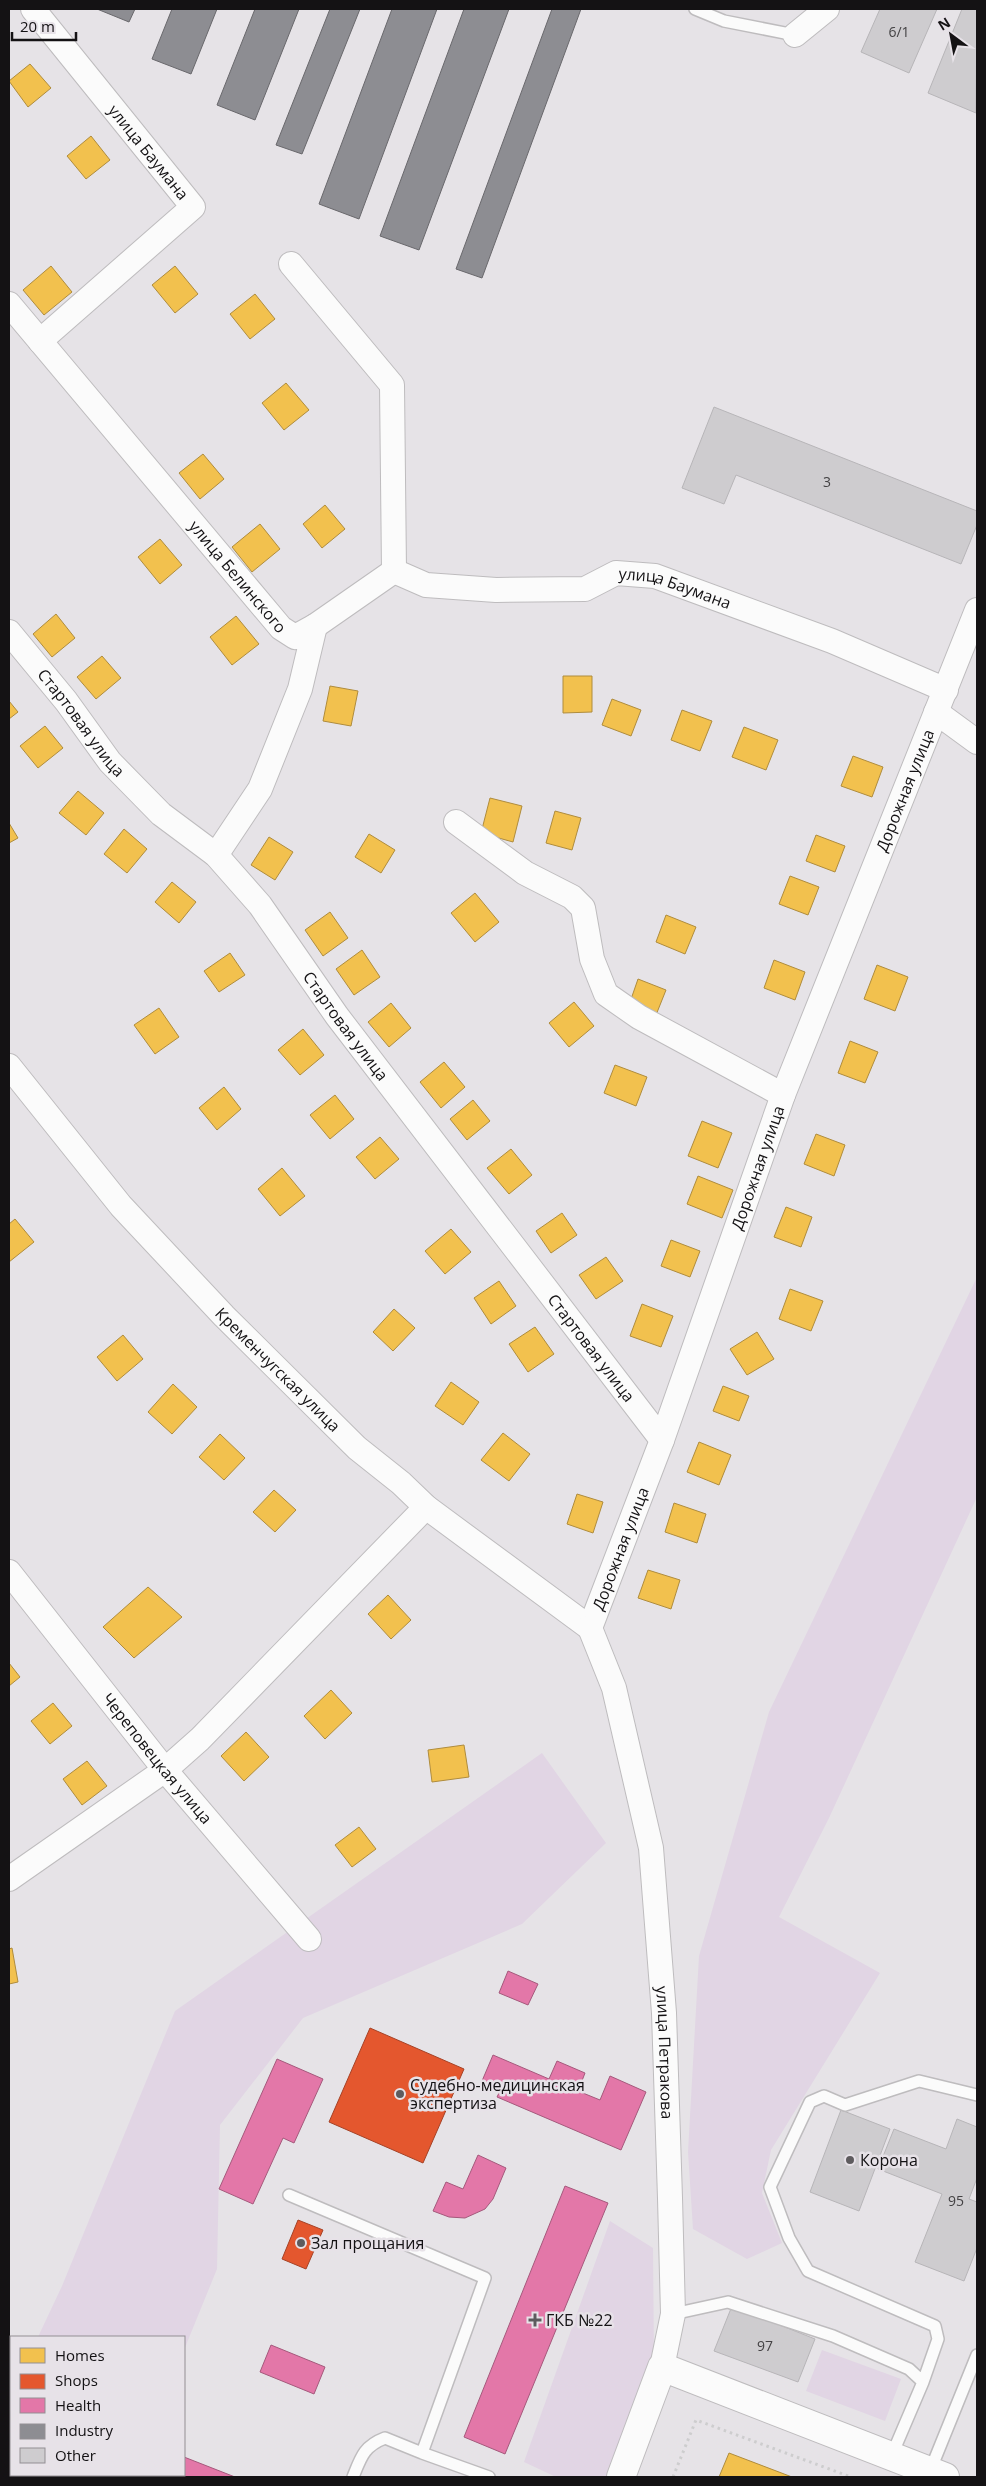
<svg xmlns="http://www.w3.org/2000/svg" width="986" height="2486" font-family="'Open Sans',sans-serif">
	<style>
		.green { fill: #e1d5e4 }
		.homes { fill: #f2c14e; stroke: #af8c3d }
		.shops { fill: #e4572e; stroke: #a64226 }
		.health { fill: #e377a8; stroke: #a5597c }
		.industry { fill: #8d8d92; stroke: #69686c }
		.building { fill: #cecccf; stroke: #b7b5b8 }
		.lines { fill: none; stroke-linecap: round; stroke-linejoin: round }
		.service-casing { stroke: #bebcbe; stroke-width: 14 }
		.minor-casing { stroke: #bebcbe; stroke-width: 26 }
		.tertiary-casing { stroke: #bebcbe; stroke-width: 30 }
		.path { stroke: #cdcdce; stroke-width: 3; stroke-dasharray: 2.5 4; stroke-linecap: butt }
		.service { stroke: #fbfbfb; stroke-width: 11 }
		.minor { stroke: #fbfbfb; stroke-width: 24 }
		.tertiary { stroke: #fbfbfb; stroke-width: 28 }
		.poi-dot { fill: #5e5b5e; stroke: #e7e2e8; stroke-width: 2 }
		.labels { text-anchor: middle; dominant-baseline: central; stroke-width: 5; stroke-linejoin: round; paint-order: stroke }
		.number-label { font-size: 14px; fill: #444244 }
		.street-label { font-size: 16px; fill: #141214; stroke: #e7e2e8 }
		.poi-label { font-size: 16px; fill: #141214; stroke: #e7e2e8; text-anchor: start }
	</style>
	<rect width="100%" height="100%" fill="#e6e3e7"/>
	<!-- green -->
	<path class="green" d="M977 1277V1497L829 1818 779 1917 880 1973 771 2150 762 2193 782 2243 747 2259 693 2229 688 2152 699 1956 769 1712Z
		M542 1753 606 1843 522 1924 303 2018 220 2125 217 2269 184 2350V2337H38L62 2286 175 2011Z
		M610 2221 653 2248 654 2363 607 2477H556L524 2462Z
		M822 2350 901 2379 885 2421 806 2391Z
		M11 2395V2475H132L131 2477H9V2401Z"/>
	<!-- homes -->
	<path class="homes" d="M30 64 51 88 28 107 9 81Z
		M91 136 110 160 86 179 67 156Z
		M51 266 72 292 44 315 23 290Z
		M175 266 198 294 175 313 152 285Z
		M255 294 275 319 250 339 230 314Z
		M286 383 309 410 284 430 262 403Z
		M203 454 224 479 200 499 179 473Z
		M325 505 345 529 322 548 303 524Z
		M260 524 280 549 252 572 232 547Z
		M160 539 182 565 160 584 138 557Z
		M56 614 75 638 52 657 33 634Z
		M236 616 259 644 232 665 210 637Z
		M102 656 121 678 96 699 77 677Z
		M563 676H592V712L563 713Z
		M330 686 358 691 351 726 323 721Z
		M612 699 641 710 631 736 602 725Z
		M9 701 18 712 9 719Z
		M682 710 712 721 700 751 671 740Z
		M45 726 63 748 38 768 20 746Z
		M744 727 778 740 766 770 732 757Z
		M853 756 883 767 872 797 841 786Z
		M78 791 104 813 86 835 59 813Z
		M490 798 522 806 513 842 481 833Z
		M555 811 581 818 572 850 546 843Z
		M9 823 18 838 9 843Z
		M124 829 147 849 127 873 104 854Z
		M369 834 395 850 381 873 355 857Z
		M816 835 845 846 835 872 806 861Z
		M269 837 293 852 275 880 251 865Z
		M790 876 819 887 808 915 779 904Z
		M172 882 196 902 179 923 155 902Z
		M475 893 499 922 475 942 451 913Z
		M330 912 348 938 323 956 305 930Z
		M666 915 696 927 685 954 656 942Z
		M362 950 380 977 354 995 336 969Z
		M230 953 245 975 219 992 204 971Z
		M774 960 805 972 795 1000 764 988Z
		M877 965 908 977 895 1011 864 999Z
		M638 979 666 990 656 1015 629 1005Z
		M574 1002 594 1026 569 1047 549 1023Z
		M391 1003 411 1028 389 1047 368 1022Z
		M159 1008 179 1037 155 1054 134 1025Z
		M303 1029 324 1055 300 1075 278 1050Z
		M850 1041 878 1052 865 1083 838 1073Z
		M444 1062 465 1087 441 1108 420 1082Z
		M615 1065 647 1077 636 1106 604 1093Z
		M224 1087 241 1109 217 1130 199 1108Z
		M335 1095 354 1119 330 1139 310 1115Z
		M473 1100 490 1121 467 1140 450 1119Z
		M702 1121 732 1133 718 1168 688 1156Z
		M816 1134 845 1145 834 1176 804 1164Z
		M380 1137 399 1159 375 1179 356 1157Z
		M511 1149 532 1175 509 1194 487 1168Z
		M282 1168 305 1196 280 1216 258 1189Z
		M698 1176 733 1190 722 1218 687 1204Z
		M786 1207 812 1217 801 1247 774 1237Z
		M562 1213 577 1235 551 1253 536 1231Z
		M15 1219 34 1242 9 1262V1224Z
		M451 1229 471 1252 445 1274 425 1251Z
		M671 1240 700 1251 690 1277 661 1266Z
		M606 1257 623 1281 596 1299 579 1275Z
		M499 1281 516 1306 491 1324 474 1298Z
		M790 1289 823 1301 811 1331 779 1319Z
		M642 1304 673 1316 661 1347 630 1336Z
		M394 1309 415 1328 393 1351 373 1332Z
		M535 1327 554 1354 528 1372 509 1344Z
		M757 1332 774 1359 747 1375 730 1349Z
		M123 1335 143 1359 117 1381 97 1357Z
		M451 1382 479 1402 463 1425 435 1406Z
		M173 1384 197 1407 172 1434 148 1412Z
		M723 1386 749 1396 739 1421 713 1411Z
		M503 1433 530 1454 509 1481 481 1460Z
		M220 1434 245 1458 224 1480 199 1457Z
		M699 1442 731 1455 719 1485 687 1472Z
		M274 1490 296 1510 275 1532 253 1512Z
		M577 1494 603 1502 593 1533 567 1524Z
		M674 1503 706 1514 697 1543 665 1532Z
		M648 1570 680 1580 671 1609 638 1598Z
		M148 1587 182 1617 134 1658 103 1627Z
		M388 1595 411 1620 391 1639 368 1614Z
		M9 1663 20 1677 9 1686Z
		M331 1690 352 1713 325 1739 304 1716Z
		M53 1703 72 1726 50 1744 31 1721Z
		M246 1732 269 1757 244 1781 221 1756Z
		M464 1745 469 1777 432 1782 428 1750Z
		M87 1761 107 1786 82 1805 63 1779Z
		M359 1827 376 1849 352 1867 335 1845Z
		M12 1948 18 1982 9 1984V1949Z
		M729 2453 792 2477H719Z"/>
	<!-- shops -->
	<path class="shops" d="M370 2028 464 2069 423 2163 329 2122Z
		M298 2220 323 2230 306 2269 282 2259Z"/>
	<!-- health -->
	<path class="health" d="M508 1971 538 1984 528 2005 499 1993Z
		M493 2055 549 2079 557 2061 585 2073 578 2091 600 2100 610 2076 646 2092 621 2150 497 2097 501 2089 482 2081Z
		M277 2059 323 2079 294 2143 283 2138 253 2204 219 2189Z
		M478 2155 506 2168 493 2199 485 2209 465 2218 449 2217 433 2211 446 2182 463 2189Z
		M565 2186 608 2203 505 2454 464 2437Z
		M271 2345 325 2367 314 2394 260 2372Z
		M184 2457 235 2477H166L167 2475H184Z"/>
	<!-- industry -->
	<path class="industry" d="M97 9H135L129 22Z
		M172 9H217L191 74 152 59Z
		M255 9H299L255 120 217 105Z
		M330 9H360L302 154 276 145Z
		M392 9H437L359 219 319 204Z
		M464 9H509L419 250 380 236Z
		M552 9H581L482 278 456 269Z"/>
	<!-- building -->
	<path class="building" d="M880 9H937L909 73 861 52Z
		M962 9H977L976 113 928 93Z
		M714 407 977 511V525L961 564 736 475 724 504 682 488Z
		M841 2110 890 2129 859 2211 810 2192Z
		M957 2119 977 2127V2178L969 2199 977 2202V2248L964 2281 915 2262 942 2194 878 2169 894 2129 946 2149Z
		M732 2306 815 2339 798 2382 714 2351Z"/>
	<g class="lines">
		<defs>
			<path id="service" d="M695 9 724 21 795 35
				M289 2195 485 2278 422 2453 385 2438C364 2446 361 2457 353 2477
				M673 2314 728 2302 833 2336 909 2369 923 2382
				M422 2453 489 2477
				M891 2457 923 2382 938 2339 935 2326 808 2271 789 2238 770 2187 810 2102 824 2096 845 2105 919 2081 977 2095
				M930 2471 977 2355"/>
			<g id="minor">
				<path id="s1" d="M33 9 193 207 40 341"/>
				<path d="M795 35 827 9"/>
				<path d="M291 264 392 385 394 571 315 626"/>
				<path id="s2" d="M9 304 281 628 295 637 315 626 300 689 260 789 216 855"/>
				<path id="s3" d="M394 571 426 585 496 590 585 589 616 573 655 576 832 641 946 690"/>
				<path id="s4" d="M9 632 66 701 110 762 161 814 216 855 260 905 337 1016 662 1440"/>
				<path d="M936 712 977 742"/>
				<path d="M456 822 525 873 572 897 583 908 592 959 606 994 639 1017 783 1095"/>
				<path id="s5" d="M9 1066 121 1206 224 1316 357 1448 401 1483 426 1507 590 1628"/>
				<path id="s6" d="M9 1572 165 1770 309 1939"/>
				<path id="s7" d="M590 1628 662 1440 783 1095 977 610"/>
				<path id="s8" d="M590 1628 614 1688 651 1848 664 2013 670 2198 673 2314 662 2367"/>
				<path d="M9 1879 165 1770 200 1739 426 1507"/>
			</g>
			<path id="tertiary" d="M621 2477 662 2367 945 2477"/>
		</defs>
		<!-- service casing -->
		<use href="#service" class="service-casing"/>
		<!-- minor casing -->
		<use href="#minor" class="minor-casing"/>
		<!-- tertiary casing -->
		<use href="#tertiary" class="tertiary-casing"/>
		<!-- path -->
		<path class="path" d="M673 2477 696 2420 851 2477"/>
		<!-- service -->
		<use href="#service" class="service"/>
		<!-- minor -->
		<use href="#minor" class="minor"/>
		<!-- tertiary -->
		<use href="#tertiary" class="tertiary"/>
	</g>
	<!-- markers -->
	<g class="poi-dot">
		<circle cx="400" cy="2094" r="5"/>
		<circle cx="850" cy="2160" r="5"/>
		<circle cx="301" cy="2243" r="5"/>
		<path d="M532.5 2312.5h5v5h5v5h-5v5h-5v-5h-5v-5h5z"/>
	</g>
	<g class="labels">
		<!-- number labels -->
		<g class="number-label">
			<text x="899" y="31">6/1</text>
			<text x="827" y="481">3</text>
			<text x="956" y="2200">95</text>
			<text x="765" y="2345">97</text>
		</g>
		<!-- street labels -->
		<g class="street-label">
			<text stroke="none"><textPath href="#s1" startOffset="184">улица Баумана</textPath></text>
			<text stroke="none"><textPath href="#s2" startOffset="356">улица Белинского</textPath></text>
			<text stroke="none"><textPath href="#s3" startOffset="290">улица Баумана</textPath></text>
			<text stroke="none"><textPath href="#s4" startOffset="116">Стартовая улица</textPath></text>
			<text stroke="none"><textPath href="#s7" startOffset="895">Дорожная улица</textPath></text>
			<text stroke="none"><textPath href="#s4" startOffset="521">Стартовая улица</textPath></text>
			<text stroke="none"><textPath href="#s7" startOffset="490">Дорожная улица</textPath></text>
			<text stroke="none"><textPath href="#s4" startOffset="926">Стартовая улица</textPath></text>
			<text stroke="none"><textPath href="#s5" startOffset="406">Кременчугская улица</textPath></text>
			<text stroke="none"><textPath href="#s7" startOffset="85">Дорожная улица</textPath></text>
			<text stroke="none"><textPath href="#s6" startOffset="238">Череповецкая улица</textPath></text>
			<text stroke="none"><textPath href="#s8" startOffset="434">улица Петракова</textPath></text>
		</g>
		<!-- poi labels -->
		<g class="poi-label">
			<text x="410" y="2085">Судебно-медицинская<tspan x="410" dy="18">экспертиза</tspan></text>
			<text x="860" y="2160">Корона</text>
			<text x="311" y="2243">Зал прощания</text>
			<text x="546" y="2320">ГКБ №22</text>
		</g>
	</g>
	<!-- border -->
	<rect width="986" height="2486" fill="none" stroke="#141214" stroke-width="20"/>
	<!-- legend -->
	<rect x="10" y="2336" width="175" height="140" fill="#e7e2e8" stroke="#938f93"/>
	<rect x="20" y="2348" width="25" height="15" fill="#f2c14e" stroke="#938f93"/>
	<text x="55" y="2361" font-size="15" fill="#141214">Homes</text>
	<rect x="20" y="2374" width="25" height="15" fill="#e4572e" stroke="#938f93"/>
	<text x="55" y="2386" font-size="15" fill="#141214">Shops</text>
	<rect x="20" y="2398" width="25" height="15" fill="#e377a8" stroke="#938f93"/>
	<text x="55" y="2411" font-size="15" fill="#141214">Health</text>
	<rect x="20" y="2424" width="25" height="15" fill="#8d8d92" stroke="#938f93"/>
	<text x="55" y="2436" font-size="15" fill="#141214">Industry</text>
	<rect x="20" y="2448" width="25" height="15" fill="#cecccf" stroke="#938f93"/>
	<text x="55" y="2461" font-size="15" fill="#141214">Other</text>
	<!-- north arrow -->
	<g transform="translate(951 35) rotate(328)" stroke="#e7e2e8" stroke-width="4" paint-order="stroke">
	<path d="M0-4L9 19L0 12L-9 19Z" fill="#141214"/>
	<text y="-8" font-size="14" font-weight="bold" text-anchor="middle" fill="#141214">N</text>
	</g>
	<!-- scale -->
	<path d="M12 32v8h64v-8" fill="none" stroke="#141214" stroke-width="2.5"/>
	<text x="20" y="32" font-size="15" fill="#141214" stroke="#e7e2e8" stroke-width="4" paint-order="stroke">20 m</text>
</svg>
